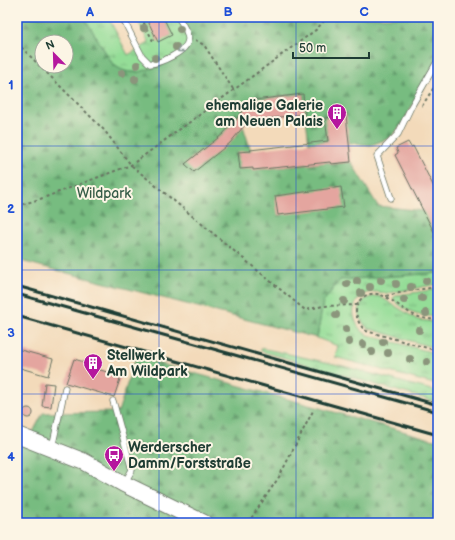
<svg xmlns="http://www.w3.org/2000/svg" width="455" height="540" font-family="'Balsamiq Sans',sans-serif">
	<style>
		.grass { fill: url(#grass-tufts); stroke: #5a8d66 }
		.forest { fill: url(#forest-firs); stroke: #4b7c5a; fill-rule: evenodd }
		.building { fill: #e4a59f }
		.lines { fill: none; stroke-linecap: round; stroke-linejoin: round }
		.lane-casing { stroke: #697463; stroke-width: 7 }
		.secondary-casing { stroke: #697463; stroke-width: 18 }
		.path { stroke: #697463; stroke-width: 2; stroke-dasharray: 3 3; stroke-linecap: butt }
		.lane { stroke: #fff; stroke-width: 5.5 }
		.secondary { stroke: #fff; stroke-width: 16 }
		.rail { stroke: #1f3d34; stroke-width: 3 }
		.tree { fill: #8b957b }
		.oneway { stroke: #8f9e9a }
		.grid { fill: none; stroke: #1d4ed8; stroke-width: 1; stroke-opacity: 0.55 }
		.labels { text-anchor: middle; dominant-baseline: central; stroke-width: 4; stroke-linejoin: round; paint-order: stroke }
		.poi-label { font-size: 14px; font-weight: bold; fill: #1f3d34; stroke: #fcf5e5; text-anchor: start }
		.park-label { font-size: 14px; fill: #365d48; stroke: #fcf5e5 }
		.neatline { fill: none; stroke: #1d4ed8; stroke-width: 1.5 }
		.grid-label { font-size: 13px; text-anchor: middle; font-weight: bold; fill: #1d4ed8 }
	</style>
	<defs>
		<pattern id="grass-tufts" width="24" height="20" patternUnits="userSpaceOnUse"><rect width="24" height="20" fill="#94dd97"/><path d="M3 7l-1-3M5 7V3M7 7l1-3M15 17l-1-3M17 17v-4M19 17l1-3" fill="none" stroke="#78b47c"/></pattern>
		<pattern id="forest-firs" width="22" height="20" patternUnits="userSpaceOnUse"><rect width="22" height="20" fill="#77bc80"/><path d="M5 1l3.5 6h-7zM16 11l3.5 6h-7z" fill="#619a6a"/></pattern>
	</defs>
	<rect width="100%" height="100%" fill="#fcf5e5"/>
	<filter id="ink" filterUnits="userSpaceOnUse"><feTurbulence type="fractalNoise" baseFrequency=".025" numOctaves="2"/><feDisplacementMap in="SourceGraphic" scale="8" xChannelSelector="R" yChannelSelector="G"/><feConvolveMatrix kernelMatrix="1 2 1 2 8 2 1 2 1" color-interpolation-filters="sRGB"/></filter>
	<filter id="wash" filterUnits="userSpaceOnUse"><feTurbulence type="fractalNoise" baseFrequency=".012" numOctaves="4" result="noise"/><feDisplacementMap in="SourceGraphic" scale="16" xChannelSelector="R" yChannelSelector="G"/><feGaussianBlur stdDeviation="0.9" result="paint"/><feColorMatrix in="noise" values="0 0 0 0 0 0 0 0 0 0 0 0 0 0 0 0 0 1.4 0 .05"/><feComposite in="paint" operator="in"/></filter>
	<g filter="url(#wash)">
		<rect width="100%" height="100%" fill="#f3daba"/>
		<!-- grass -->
		<path class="grass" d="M84 17H108L128 55 149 43 136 17H146L158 41 172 35 163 17H181L190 35 191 42 188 47C167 60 135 86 112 63Z
			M438 273V284C422 287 406 290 389 293 384 294 379 291 374 292 360 292 352 303 354 316 356 325 360 331 368 335L438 354V385L335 357 338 346 317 338 323 302 340 280Z
			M438 289V317C423 316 404 312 393 299L394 297 398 295Z
			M379 296 418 320 438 322V349L367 328C354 314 357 296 379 296Z
			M261 348 343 366 435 391 433 401 261 351Z"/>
		<!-- forest -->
		<path class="forest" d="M17 17H84L112 63C135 86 167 60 188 47L191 42V39L181 17H438V60L401 126 390 138 371 145 349 143 345 115 326 118 328 141 309 143 303 94 246 101 247 106 223 134 186 164 243 126 251 151 238 153 240 169 253 168V170L330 162 331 164 351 162 378 206 424 211 438 232V273L340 280 323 302 317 338 17 260ZM42 42H66V66H42Z
			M136 357 438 441V523H17V442L26 445 43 413 118 412Z"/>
		<g id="blocks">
			<!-- building -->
			<path class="building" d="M146 17H163L172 35 158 42Z
				M303 94 305 114 248 121 230 143 194 172 185 164 223 134 247 106 246 101Z
				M346 115 351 162 331 164 330 162 253 170V168L240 169 238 152 251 151 250 150 328 141 325 118Z
				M408 142 411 147 413 146 438 195V240L395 155 398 153 396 148Z
				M341 187 344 207 278 215 275 196Z
				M17 349 53 359 48 376 17 367Z
				M74 359 91 364 90 367 121 376 114 397 66 383Z
				M45 383 54 384 51 407 42 406Z
				M23 413a5 5 0 1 1 10 0a5 5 0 1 1-10 0Z"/>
		</g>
	</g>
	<g filter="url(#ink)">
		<use href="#blocks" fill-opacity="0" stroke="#697463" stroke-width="1"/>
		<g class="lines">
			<defs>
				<path id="lane" d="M122 17 142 56 150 64C160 63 187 52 188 40 189 33 182 23 178 17
					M391 198 377 156 398 134 411 107 438 60
					M113 401 132 470 125 482
					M52 448 65 388"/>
				<path id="secondary" d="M17 435 85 462 124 484 204 523"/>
			</defs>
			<!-- lane casing -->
			<use href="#lane" class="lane-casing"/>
			<!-- secondary casing -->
			<use href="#secondary" class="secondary-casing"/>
			<!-- path -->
			<path class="path" d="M141 17 153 41
				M195 40 204 45 233 89
				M17 43 104 130 131 165 305 310 323 306 358 305
				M422 106 438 81
				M17 206 43 198 131 165 317 29 327 17
				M386 296 408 291 438 287
				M438 320C430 319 422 319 414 315 398 308 380 284 362 298 358 302 356 307 356 312 357 320 360 326 366 331L438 351
				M248 523 279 477 314 409"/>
			<!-- lane -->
			<use href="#lane" class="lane"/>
			<!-- secondary -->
			<use href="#secondary" class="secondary"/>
			<!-- rail -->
			<path class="rail" d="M17 286 438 405
				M17 294 438 412
				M17 316 438 435"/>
		</g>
		<!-- trees -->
		<g class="tree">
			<circle cx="144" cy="28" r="4"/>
			<circle cx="180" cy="29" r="4"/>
			<circle cx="176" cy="47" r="4"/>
			<circle cx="155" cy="58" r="4"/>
			<circle cx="137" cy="65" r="4"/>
			<circle cx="122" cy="73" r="4"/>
			<circle cx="135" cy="79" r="4"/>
			<circle cx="381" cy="280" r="4"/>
			<circle cx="357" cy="281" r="4"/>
			<circle cx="426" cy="281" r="4"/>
			<circle cx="347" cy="284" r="4"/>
			<circle cx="396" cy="284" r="4"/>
			<circle cx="370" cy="287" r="4"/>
			<circle cx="411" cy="287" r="4"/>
			<circle cx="361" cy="293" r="4"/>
			<circle cx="422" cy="298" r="4"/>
			<circle cx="404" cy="300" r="4"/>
			<circle cx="344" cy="301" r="4"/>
			<circle cx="426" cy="313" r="4"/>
			<circle cx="336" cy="315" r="4"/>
			<circle cx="346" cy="329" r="4"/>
			<circle cx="419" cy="330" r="4"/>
			<circle cx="349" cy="342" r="4"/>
			<circle cx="383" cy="342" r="4"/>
			<circle cx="363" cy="344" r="4"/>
			<circle cx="372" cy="352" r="4"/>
			<circle cx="388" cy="353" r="4"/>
			<circle cx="410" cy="359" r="4"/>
			<circle cx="427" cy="362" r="4"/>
		</g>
		<!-- one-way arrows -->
		<defs><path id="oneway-chevron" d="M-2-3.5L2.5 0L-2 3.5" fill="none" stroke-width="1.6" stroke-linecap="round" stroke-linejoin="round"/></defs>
		<use class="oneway" href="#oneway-chevron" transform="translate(180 50) rotate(144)"/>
	</g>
	<!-- grid -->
	<path class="grid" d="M159 17V523M296 17V523M17 146H438M17 270H438M17 394H438"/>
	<!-- icons -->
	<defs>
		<symbol id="building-pin" viewBox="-11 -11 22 30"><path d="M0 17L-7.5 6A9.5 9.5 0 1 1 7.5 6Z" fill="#b5179e" stroke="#fcf5e5"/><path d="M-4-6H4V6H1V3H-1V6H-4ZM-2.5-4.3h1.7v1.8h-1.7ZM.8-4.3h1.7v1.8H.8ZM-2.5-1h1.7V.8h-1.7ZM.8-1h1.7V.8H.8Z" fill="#fff"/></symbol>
		<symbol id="bus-pin" viewBox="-11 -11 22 30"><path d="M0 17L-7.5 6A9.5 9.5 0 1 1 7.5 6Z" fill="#b5179e" stroke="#fcf5e5"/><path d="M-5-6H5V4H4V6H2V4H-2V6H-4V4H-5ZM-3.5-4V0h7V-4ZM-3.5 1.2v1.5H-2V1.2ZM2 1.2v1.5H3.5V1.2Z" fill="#fff"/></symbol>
	</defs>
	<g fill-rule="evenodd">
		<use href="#building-pin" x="326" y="102" width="22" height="30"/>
		<use href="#building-pin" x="82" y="352" width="22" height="30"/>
		<use href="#bus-pin" x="103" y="444" width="22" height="30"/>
	</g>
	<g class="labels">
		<!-- poi labels -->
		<g class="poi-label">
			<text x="323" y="105" text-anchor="end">ehemalige Galerie<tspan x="323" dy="16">am Neuen Palais</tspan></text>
			<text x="107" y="355">Stellwerk<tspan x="107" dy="16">Am Wildpark</tspan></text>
			<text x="128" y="447">Werderscher<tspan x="128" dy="16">Damm/Forststraße</tspan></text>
		</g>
		<!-- park labels -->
		<g class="park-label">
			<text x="104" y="193">Wildpark</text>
		</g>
	</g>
	<!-- margin -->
	<rect width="455" height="540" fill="none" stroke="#fcf5e5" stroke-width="44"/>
	<!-- north arrow -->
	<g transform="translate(54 54) rotate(337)"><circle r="19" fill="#fcf5e5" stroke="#a4ab9e"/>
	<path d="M0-3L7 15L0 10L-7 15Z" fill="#b5179e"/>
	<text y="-6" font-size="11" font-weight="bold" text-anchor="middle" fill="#1f3d34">N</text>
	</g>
	<!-- scale -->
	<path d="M293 52v6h76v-6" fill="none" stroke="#1f3d34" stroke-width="2"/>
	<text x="299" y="52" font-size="12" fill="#1f3d34" stroke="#fcf5e5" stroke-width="3" paint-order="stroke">50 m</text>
	<rect x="22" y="22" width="411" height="496" class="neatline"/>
	<g class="grid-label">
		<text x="90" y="16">A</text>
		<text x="228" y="16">B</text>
		<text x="364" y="16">C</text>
		<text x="11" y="89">1</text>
		<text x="11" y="213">2</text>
		<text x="11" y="337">3</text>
		<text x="11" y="461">4</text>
	</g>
</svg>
